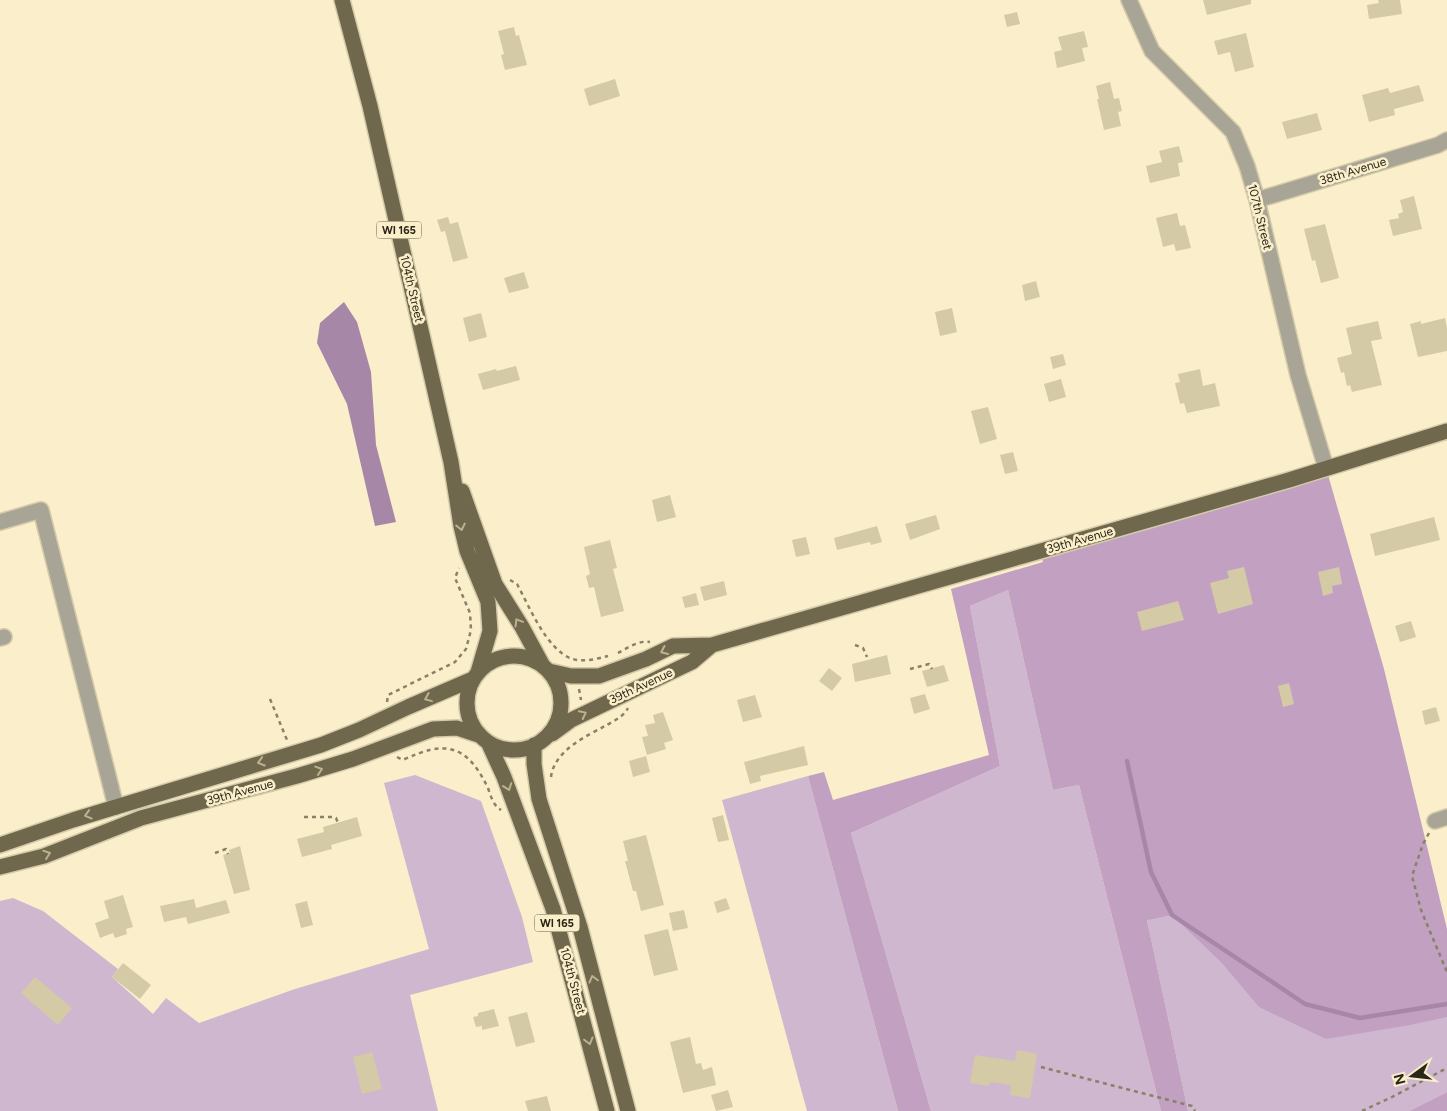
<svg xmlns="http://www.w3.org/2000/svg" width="1447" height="1111" font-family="Figtree,sans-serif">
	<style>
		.green { fill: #ceb7cf }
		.forest { fill: #c1a0c2 }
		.water { fill: #a787a8 }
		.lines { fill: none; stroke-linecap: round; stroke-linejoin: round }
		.stream { stroke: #a787a8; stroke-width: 4.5 }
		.building { fill: #d5caa6 }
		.minor-casing { stroke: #d5cbaa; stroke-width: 18 }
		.major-casing { stroke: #d5cbaa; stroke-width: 18 }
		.path { stroke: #898269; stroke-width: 2.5; stroke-dasharray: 4 4; stroke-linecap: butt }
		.minor { stroke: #a9a596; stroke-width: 15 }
		.major { stroke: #70684c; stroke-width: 15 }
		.oneway { stroke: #bcb291 }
		.labels { text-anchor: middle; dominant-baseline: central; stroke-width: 5; stroke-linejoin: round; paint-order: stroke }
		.shield { fill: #faefca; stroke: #68624d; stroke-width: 1 }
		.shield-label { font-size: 11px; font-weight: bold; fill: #2a2618 }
		.street-label { font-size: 12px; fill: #2a2618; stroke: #faefca }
	</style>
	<rect width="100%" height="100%" fill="#faefca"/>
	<!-- green -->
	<path class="green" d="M1008 590 1053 790 1079 785 1161 1111H931L851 833 1000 766 970 606Z
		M415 775 481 801 522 917 533 962 410 995 438 1111H0V901L13 898 43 911 118 969 112 977 153 1014 166 998 199 1023 295 989 429 949 384 783Z
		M808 776 898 1111H807L722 800Z
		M1141 892 1447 952V1092L1409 1111H1188Z"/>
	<!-- forest -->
	<path class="forest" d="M1326 468 1384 669 1447 929V1017L1410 1025 1326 1039 1259 1007 1222 963 1172 915 1147 920 1188 1111H1161L1079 785 1053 790 1008 590 970 606 1000 766 851 833 931 1111H898L808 776 824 772 833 800 989 755 951 589 1043 562 1040 551Z
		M1447 1092V1111H1409Z"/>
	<!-- water -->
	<path class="water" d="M344 302 357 322 371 372 376 445 396 522 375 526 347 404 317 343 320 323Z"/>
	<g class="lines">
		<!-- stream -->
		<path class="stream" d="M1127 761 1151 872 1172 915 1305 1004 1360 1018 1447 1004"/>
	</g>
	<!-- building -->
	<path class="building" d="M1203 0H1251V4L1207 15Z
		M1378 0H1400L1402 14 1369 19 1367 5 1379 3Z
		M1017 12 1020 24 1007 27 1004 15Z
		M514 27 516 36 519 35 527 65 505 70 501 55 504 54 498 31Z
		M1084 31 1088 47 1082 48 1085 61 1057 68 1054 52 1062 50 1058 37Z
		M1246 33 1254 67 1235 72 1230 52 1218 55 1214 41Z
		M615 79 620 96 589 106 584 89Z
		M1110 82 1114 99 1119 98 1122 111 1118 112 1121 126 1104 130 1097 99H1099L1096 86Z
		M1419 85 1424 101 1394 109 1395 115 1369 122 1362 95 1388 88 1390 93Z
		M1317 113 1322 130 1287 139 1282 122Z
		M1179 146 1183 162 1178 163 1180 176 1150 183 1146 166 1162 162 1159 151Z
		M1414 196 1422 229 1393 236 1389 220 1399 218 1398 214 1403 212 1400 200Z
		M1177 213 1180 226 1185 225 1191 248 1176 251 1174 244 1163 247 1156 218Z
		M448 217 450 224 458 222 468 258 453 262 445 231 441 232 437 220Z
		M1325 224 1339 278 1321 283 1315 260 1312 261 1304 229Z
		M524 272 529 288 509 293 504 278Z
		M1036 281 1040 297 1025 301 1022 285Z
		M952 308 957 332 940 336 935 312Z
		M481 313 487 337 469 342 463 318Z
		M1445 318 1447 328V351L1418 357 1410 324 1421 321V324Z
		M1378 321 1382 339 1371 341 1382 385 1352 392 1350 385 1347 386 1344 372 1341 373 1337 358 1352 354 1346 328Z
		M1063 354 1066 365 1053 369 1050 357Z
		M516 366 520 380 483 390 478 374 496 369 497 371Z
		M1200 369 1203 386 1215 383 1220 406 1187 413 1184 403 1180 404 1175 383 1180 382 1178 374Z
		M1061 379 1066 397 1049 402 1044 384Z
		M988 407 997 439 980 444 971 411Z
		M1013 452 1018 471 1005 474 1000 455Z
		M670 495 676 517 657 522 652 500Z
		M936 515 940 529 910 540 905 524Z
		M1434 517 1440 540 1375 556 1370 534Z
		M877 526 882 542 871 545 870 542 837 550 834 538Z
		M806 537 810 554 796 557 792 540Z
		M610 540 617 568 613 569 624 611 601 617 594 587 589 588 586 576 590 574 584 547Z
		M1244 567 1253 604 1218 614 1210 583 1229 578 1227 571Z
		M1339 567 1342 584 1332 586 1333 593 1323 596 1318 572Z
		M724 581 727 595 704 601 700 587Z
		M696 593 699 605 685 608 682 597Z
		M1178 601 1184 620 1142 631 1137 612Z
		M1411 621 1416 637 1400 642 1395 626Z
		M887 655 891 674 855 682 852 664Z
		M944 665 949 681 927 687 922 671Z
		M829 668 842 678 832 691 819 681Z
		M1289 683 1294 704 1283 707 1278 686Z
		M925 694 930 709 914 714 910 698Z
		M755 695 762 717 743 722 737 700Z
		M1436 707 1440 721 1425 725 1422 711Z
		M663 712 673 740 664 743 666 749 647 755 642 737 648 736 645 725 655 723 653 715Z
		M804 746 808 765 760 776 761 781 750 784 744 762Z
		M646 756 650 772 633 777 629 761Z
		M723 815 729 840 718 842 712 818Z
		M357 817 362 836 331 845 332 849 302 857 297 839 324 832 323 827Z
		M646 835 664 905 641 911 636 891H633L625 861H628L623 841Z
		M240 846 250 890 234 894 223 855 230 853 229 850Z
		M123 895 133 927 126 929 127 934 115 938 113 933 100 938 95 923 109 918 104 901Z
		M726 898 730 909 717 913 714 902Z
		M194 899 196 908 226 900 230 913 188 924 186 917 164 922 160 906Z
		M307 901 313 925 301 928 295 904Z
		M684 910 688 928 673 931 669 913Z
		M668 929 678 970 654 976 644 935Z
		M123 963 151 985 140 999 112 977Z
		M35 977 72 1008 58 1025 21 993Z
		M494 1009 499 1026 482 1030V1026L476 1027 473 1017 478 1016V1013Z
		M527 1012 535 1042 516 1047 508 1017Z
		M690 1037 696 1064 701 1063 703 1070 712 1067 716 1085 683 1093 670 1042Z
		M1017 1050 1037 1054 1030 1098 1010 1095 1011 1085 990 1082 989 1086 970 1083 975 1055 1015 1061Z
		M372 1052 382 1089 362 1094 353 1057Z
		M728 1090 733 1107 716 1111 711 1095Z
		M547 1096 551 1111H528L525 1101Z"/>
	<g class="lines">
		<defs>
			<path id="minor" d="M1129 0 1152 51 1233 132 1247 166 1257 200 1298 375 1326 468
				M1257 200 1438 145 1447 140
				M0 522 41 510 116 807
				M0 638 4 637
				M1435 821 1447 817"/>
			<path id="major" d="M342 0 370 106 451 462 461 526 467 551 488 602 490 631 478 672
				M462 491 495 584 522 627 542 664
				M467 703a47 47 0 1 1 94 0a47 47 0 1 1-94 0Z
				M549 671 571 676H599L646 659 673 646 712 645 1289 480 1447 431
				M552 734 571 720 692 662 712 645
				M488 742 504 777 553 909 607 1111
				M534 745V764L539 799 580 927 628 1111
				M0 845 73 820 321 745 359 730 408 707 473 679
				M0 867 44 856 141 818 297 776 353 759 433 729 457 728 481 736"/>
		</defs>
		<!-- minor casing -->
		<use href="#minor" class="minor-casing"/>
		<!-- major casing -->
		<use href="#major" class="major-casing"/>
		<!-- path -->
		<path class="path" d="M510 580 517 584C529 606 546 648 570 658 582 663 596 659 608 656
			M855 645 863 648 867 657
			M618 653C627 648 639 640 650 642
			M910 669 929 664 932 669
			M579 689 581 700
			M270 699 287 740
			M387 702 388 695 455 662 466 649 471 630 470 613 455 578 459 568
			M397 757 403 760C443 741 465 743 486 784 491 793 491 804 501 810
			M551 777C554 751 586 736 607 725 615 720 623 717 628 708
			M304 817H333L336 818 338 823
			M1429 833 1423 844 1412 876 1421 910 1447 972
			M215 853 226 849 228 854
			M1041 1067 1192 1106 1195 1111
			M1362 1111 1392 1097 1447 1068"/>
		<!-- minor -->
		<use href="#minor" class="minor"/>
		<!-- major -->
		<use href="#major" class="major"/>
	</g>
	<!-- one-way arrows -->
	<defs><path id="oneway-chevron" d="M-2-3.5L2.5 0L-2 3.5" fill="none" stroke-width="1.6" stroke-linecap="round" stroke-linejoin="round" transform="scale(1.25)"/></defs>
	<g class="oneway">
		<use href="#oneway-chevron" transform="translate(461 527) rotate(78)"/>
		<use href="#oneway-chevron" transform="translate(518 622) rotate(-121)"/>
		<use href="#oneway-chevron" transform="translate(664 651) rotate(156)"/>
		<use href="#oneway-chevron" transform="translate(428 698) rotate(158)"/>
		<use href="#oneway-chevron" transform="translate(583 714) rotate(-26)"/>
		<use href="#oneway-chevron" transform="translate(261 762) rotate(163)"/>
		<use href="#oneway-chevron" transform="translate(319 770) rotate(-18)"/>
		<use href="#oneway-chevron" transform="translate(508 787) rotate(70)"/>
		<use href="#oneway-chevron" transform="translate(88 815) rotate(163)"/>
		<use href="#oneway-chevron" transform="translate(47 854) rotate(-19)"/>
		<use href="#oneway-chevron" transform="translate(593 979) rotate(-105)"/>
		<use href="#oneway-chevron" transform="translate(589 1041) rotate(75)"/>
	</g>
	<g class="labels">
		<!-- shield labels -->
		<g class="shield">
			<rect x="376.5" y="221.5" width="45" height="17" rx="4"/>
			<rect x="534.5" y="914.5" width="45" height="17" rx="4"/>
		</g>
		<g class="shield-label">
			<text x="399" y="230">WI 165</text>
			<text x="557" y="923">WI 165</text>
		</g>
		<!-- street labels -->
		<g class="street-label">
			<text transform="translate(1353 171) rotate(-17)">38th Avenue</text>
			<text transform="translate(1260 217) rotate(76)">107th Street</text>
			<text transform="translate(412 289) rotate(77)">104th Street</text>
			<text transform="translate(1080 540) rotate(-16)">39th Avenue</text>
			<text transform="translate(641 686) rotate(-25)">39th Avenue</text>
			<text transform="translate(240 792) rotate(-15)">39th Avenue</text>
			<text transform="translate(573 981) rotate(75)">104th Street</text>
		</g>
	</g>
	<!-- north arrow -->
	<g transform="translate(1412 1076) rotate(255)" stroke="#faefca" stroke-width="4" paint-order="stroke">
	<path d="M0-4L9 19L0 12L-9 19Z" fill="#2a2618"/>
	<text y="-8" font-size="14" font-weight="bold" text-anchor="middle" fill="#2a2618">N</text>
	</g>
</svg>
